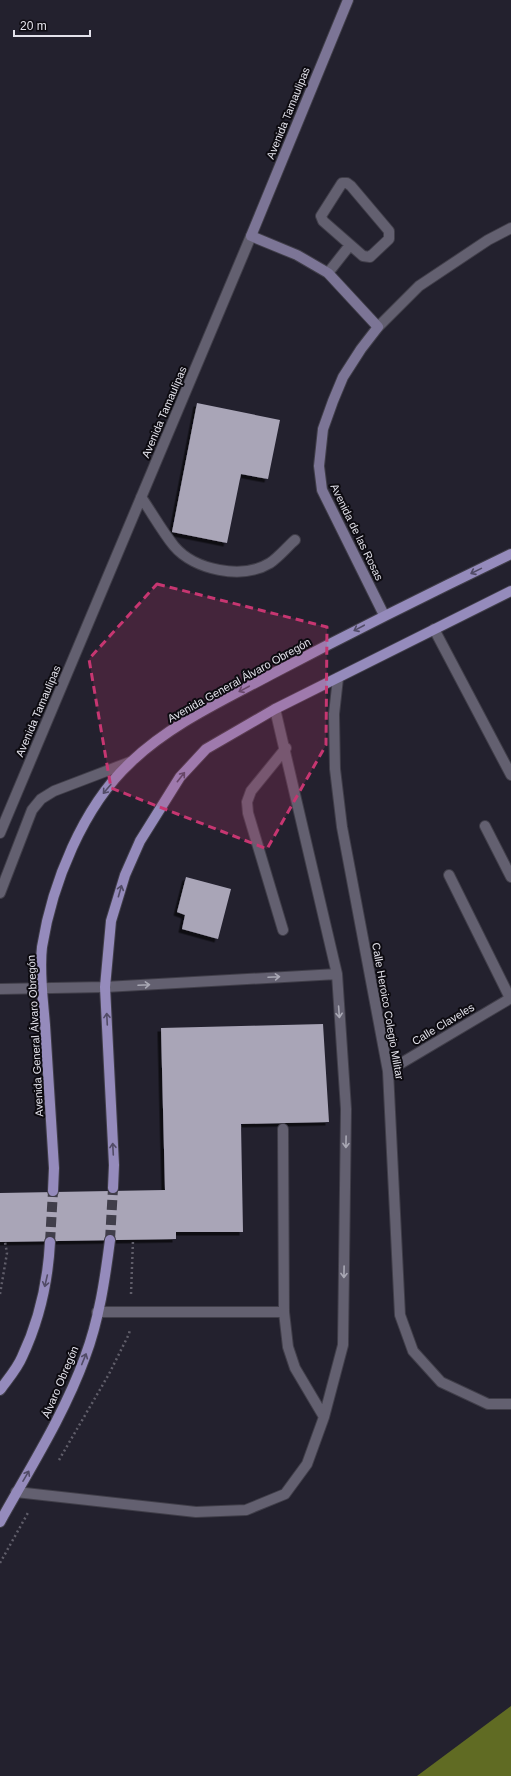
<svg xmlns="http://www.w3.org/2000/svg" width="511" height="1776" font-family="Helvetica,sans-serif">
	<style>
		.water { fill: #606b23 }
		.building { fill: #a9a5b7; filter: url(#shadow) }
		.lines { fill: none; stroke-linecap: round; stroke-linejoin: round }
		.primary-tunnel { stroke: #403e4a; stroke-width: 10; stroke-dasharray: 10 5; stroke-linecap: butt }
		.lane-casing { stroke: #403e49; stroke-width: 12 }
		.street-casing { stroke: #403e49; stroke-width: 12 }
		.secondary-casing { stroke: #403e49; stroke-width: 12 }
		.primary-casing { stroke: #403e49; stroke-width: 12 }
		.path { stroke: #605e6a; stroke-width: 2.5; stroke-dasharray: 2 3; stroke-linecap: butt }
		.lane { stroke: #636070; stroke-width: 10 }
		.street { stroke: #636070; stroke-width: 10 }
		.secondary { stroke: #7c7596; stroke-width: 10 }
		.primary { stroke: #958bbc; stroke-width: 10 }
		.oneway { stroke: #514b66 }
		.oneway2 { stroke: #a9a8b4 }
		.marked { fill: #c73671; fill-opacity: 0.2; stroke: #c73671; stroke-width: 3; stroke-dasharray: 8 5; stroke-linejoin: round }
		.labels { text-anchor: middle; dominant-baseline: central; stroke-width: 4; stroke-linejoin: round; paint-order: stroke }
		.street-label { font-size: 11px; fill: #e3e2eb; stroke: #0d0b11 }
	</style>
	<defs>
		<filter id="shadow"><feDropShadow dx="-3.5" dy="3.5" stdDeviation="0" flood-color="#0009"/></filter>
	</defs>
	<rect width="100%" height="100%" fill="#23212e"/>
	<!-- water -->
	<path class="water" d="M511 1706V1776H417Z"/>
	<!-- building -->
	<path class="building" d="M197 403 280 420 268 479 241 474 227 543 172 532Z
		M186 877 231 889 218 939 182 929 185 915 177 912Z
		M323 1024 329 1122 241 1124 243 1232H176V1239L0 1242V1193L165 1190 161 1028Z"/>
	<g class="lines">
		<!-- primary-tunnel -->
		<path class="primary-tunnel" d="M110 1240 113 1188
			M50 1242 53 1191"/>
		<defs>
			<path id="lane" d="M342 183H347L351 186 389 231V239L370 257 363 256 323 221 321 216Z
				M328 273 350 245
				M141 497C152 513 162 531 174 546 194 570 242 580 270 563 279 557 287 547 295 540
				M434 629 511 775
				M485 826 511 877
				M0 833 251 236
				M449 875 510 998
				M0 893 32 810 41 799 54 791 130 762
				M283 930 248 813 247 802 251 791 286 748
				M0 989 105 987 337 974
				M283 1129 284 1312
				M97 1312H284L288 1347 295 1368 324 1417
				M16 1492 196 1512 246 1510 285 1494 307 1464 324 1417 343 1345 346 1109 337 974 275 709"/>
			<path id="street" d="M378 327 419 286 488 240 511 228
				M338 678 334 714 335 769 342 827 388 1071 400 1315 413 1351 441 1382 488 1404H511
				M388 1071 511 998"/>
			<path id="secondary" d="M348 0 251 236 297 255 328 273 378 327 361 349 343 377 333 401 323 429 319 466 322 490 384 615"/>
			<path id="primary" d="M113 1188 114 1165 105 987 111 921 125 875 140 841 180 777 206 749 275 709 511 591
				M53 1191 54 1168C51 1121 48 1073 45 1025 43 1000 39 972 42 947 52 884 83 806 131 762 171 724 222 701 270 675 350 633 430 593 511 554
				M0 1390C7 1380 17 1369 22 1357 39 1321 48 1281 50 1242
				M0 1522C30 1468 64 1415 85 1357 99 1320 105 1279 110 1240"/>
		</defs>
		<!-- lane casing -->
		<use href="#lane" class="lane-casing"/>
		<!-- street casing -->
		<use href="#street" class="street-casing"/>
		<!-- secondary casing -->
		<use href="#secondary" class="secondary-casing"/>
		<!-- primary casing -->
		<use href="#primary" class="primary-casing"/>
		<!-- path -->
		<path class="path" d="M0 1294 7 1253 5 1242
			M131 1294 133 1240
			M59 1460 109 1374 129 1334 130 1329
			M0 1563 29 1511"/>
		<!-- lane -->
		<use href="#lane" class="lane"/>
		<!-- street -->
		<use href="#street" class="street"/>
		<!-- secondary -->
		<use href="#secondary" class="secondary"/>
		<!-- primary -->
		<use href="#primary" class="primary"/>
	</g>
	<!-- one-way arrows -->
	<defs><path id="oneway-shaft" d="M-6 0H5M1.5-3L5.5 0L1.5 3" fill="none" stroke-width="1.6" stroke-linecap="round" stroke-linejoin="round"/></defs>
	<g class="oneway">
		<use href="#oneway-shaft" transform="translate(476 571) rotate(154)"/>
		<use href="#oneway-shaft" transform="translate(359 628) rotate(152)"/>
		<use href="#oneway-shaft" transform="translate(244 689) rotate(152)"/>
		<use href="#oneway-shaft" transform="translate(181 777) rotate(-52)"/>
		<use href="#oneway-shaft" transform="translate(107 789) rotate(130)"/>
		<use href="#oneway-shaft" transform="translate(120 891) rotate(-74)"/>
		<use href="#oneway-shaft" transform="translate(107 1019) rotate(-93)"/>
		<use href="#oneway-shaft" transform="translate(113 1149) rotate(-93)"/>
		<use href="#oneway-shaft" transform="translate(46 1281) rotate(103)"/>
		<use href="#oneway-shaft" transform="translate(84 1359) rotate(-68)"/>
		<use href="#oneway-shaft" transform="translate(26 1476) rotate(-60)"/>
	</g>
	<g class="oneway2">
		<use href="#oneway-shaft" transform="translate(274 977) rotate(-3)"/>
		<use href="#oneway-shaft" transform="translate(144 985) rotate(-3)"/>
		<use href="#oneway-shaft" transform="translate(339 1012) rotate(86)"/>
		<use href="#oneway-shaft" transform="translate(346 1142) rotate(91)"/>
		<use href="#oneway-shaft" transform="translate(344 1272) rotate(91)"/>
	</g>
	<!-- marked area -->
	<path class="marked" d="M157 584 327 627 326 745 267 849 111 788 89 659Z"/>
	<g class="labels">
		<!-- street labels -->
		<g class="street-label">
			<text transform="translate(288 113) rotate(-68)">Avenida Tamaulipas</text>
			<text transform="translate(164 412) rotate(-67)">Avenida Tamaulipas</text>
			<text transform="translate(357 532) rotate(64)">Avenida de las Rosas</text>
			<text transform="translate(239 680) rotate(-29)">Avenida General Álvaro Obregón</text>
			<text transform="translate(38 711) rotate(-67)">Avenida Tamaulipas</text>
			<text transform="translate(388 1011) rotate(80)">Calle Heroico Colegio Militar</text>
			<text transform="translate(443 1024) rotate(-31)">Calle Claveles</text>
			<text transform="translate(35 1036) rotate(-93)">Avenida General Álvaro Obregón</text>
			<text transform="translate(60 1382) rotate(-67)">Álvaro Obregón</text>
		</g>
	</g>
	<!-- scale -->
	<path d="M14 30v6h76v-6" fill="none" stroke="#e3e2eb" stroke-width="2"/>
	<text x="20" y="30" font-size="12" fill="#e3e2eb" stroke="#0d0b11" stroke-width="3" paint-order="stroke">20 m</text>
</svg>
